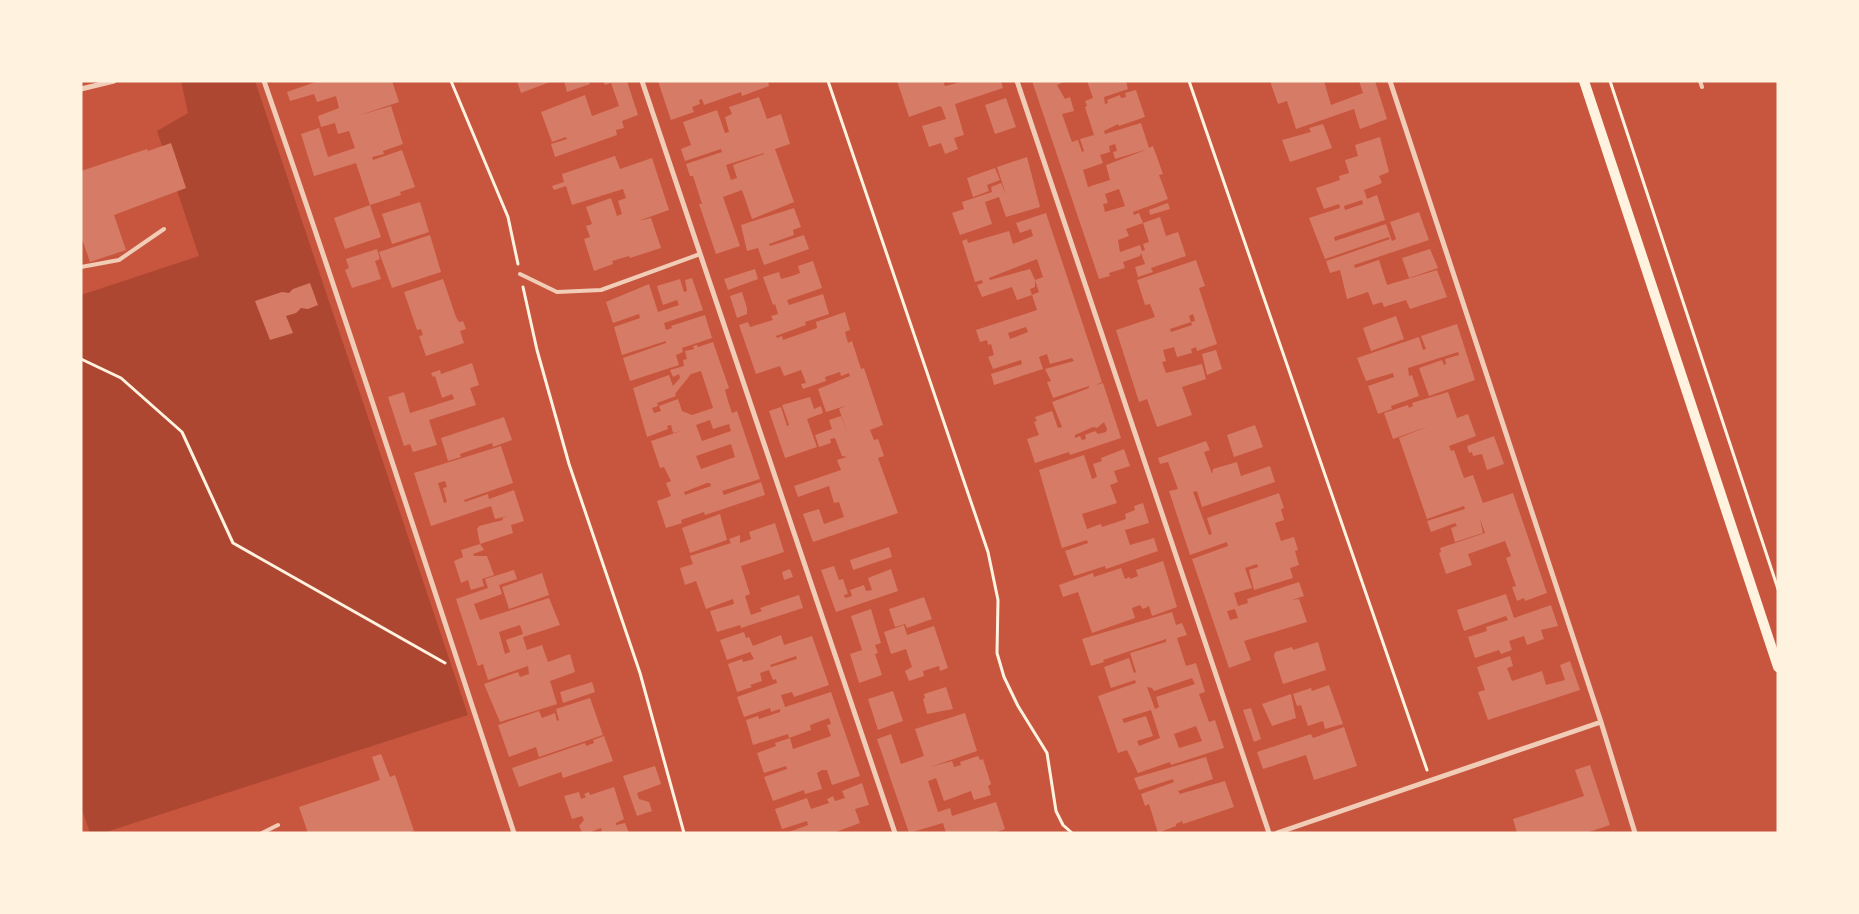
<svg xmlns="http://www.w3.org/2000/svg" width="1859" height="914" font-family="Montserrat,sans-serif">
	<style>
		.green { fill: #ae4732 }
		.building { fill: #d67c66; fill-rule: evenodd }
		.lines { fill: none; stroke-linecap: round; stroke-linejoin: round }
		.path { stroke: #fff3e0; stroke-width: 3 }
		.service { stroke: #f1ccb7; stroke-width: 4 }
		.minor { stroke: #f1ccb7; stroke-width: 5 }
		.secondary { stroke: #fff3e0; stroke-width: 10 }
	</style>
	<rect width="100%" height="100%" fill="#c8553d"/>
	<!-- green -->
	<path class="green" d="M181 81H255L468 715 103 833H90L81 807V295L199 256 157 131 188 113Z"/>
	<!-- building -->
	<path class="building" d="M318 81H392L399 102 357 116 391 106 403 144 383 151 384 154 372 157 373 160 402 150 415 187 400 192 401 195 370 205 356 163 314 176 301 134 319 128 328 157 355 148 349 131 338 134 335 123 321 127 318 116 339 108 336 96 317 102 314 94 290 101 287 92Z
		M517 81H550V82L521 93Z
		M564 81H589L590 84 567 92Z
		M603 81H627L638 115 622 121 624 128 616 130 617 135 555 157 551 144 567 139 566 137 552 142 541 112 585 95 592 116 619 106 611 83 605 85Z
		M658 81H768L769 86 742 96 741 92 704 105 702 99 699 100 700 104 692 107 694 112 671 120Z
		M897 81H943L945 86 965 81H1001L1003 88 955 104 964 135 954 138 958 149 945 154 941 143 929 147 922 126 946 119 942 108 940 106 909 117Z
		M1032 81H1066L1057 85 1065 99 1070 97 1074 111 1062 114 1072 142 1078 140 1082 152 1084 151 1080 139 1094 135 1085 107 1087 106 1085 101 1093 98 1087 81H1126L1128 89 1104 97 1105 104 1108 103 1107 100 1120 95 1121 98 1126 97 1125 93 1136 90 1145 117 1119 126 1118 124 1104 131 1105 134 1141 123 1149 148 1153 146 1163 174 1159 175 1168 199 1133 212 1134 215 1139 213 1143 223 1160 217 1166 236 1178 232 1186 256 1151 268 1153 272 1138 277 1135 267 1145 264 1141 253 1140 256 1123 262 1125 268 1109 273 1110 276 1099 279ZM1115 144 1117 151 1113 152 1115 159 1148 149 1106 165 1110 180 1088 187 1083 170 1103 163 1100 155 1110 152 1109 146ZM1119 189 1125 206 1105 212 1103 204 1108 203 1105 194ZM1143 223 1149 242 1143 244 1145 250 1142 251 1140 245 1120 252 1118 240 1129 236 1126 229Z
		M1270 81H1324L1331 105 1363 93 1359 81H1375L1387 119 1360 129 1354 109 1296 129 1287 101 1278 104Z
		M759 97 767 119 781 114 790 144 775 149 794 202 752 219 742 190 723 197 740 246 716 254 699 204H702L693 176H690L686 164 722 152 721 149 685 161 681 149 691 145 683 122 717 110 725 133 729 132 725 117 732 114 729 107ZM764 153V154L733 165 737 178 731 180 726 165Z
		M1006 98 1016 127 995 134 985 105Z
		M1323 124 1332 148 1290 162 1282 140 1311 132 1309 128Z
		M1380 137 1389 172 1379 176 1382 183 1364 190 1367 199 1377 195 1385 220 1334 237 1335 241 1386 224 1392 241 1396 239 1390 222 1419 212 1429 240 1354 265 1355 268 1379 260 1387 285 1437 270 1447 297 1410 309 1406 300 1384 307 1382 302 1373 305 1368 292 1347 299 1340 270 1330 273 1326 261 1390 239 1389 237 1325 259 1309 218 1340 208 1339 204 1324 209 1316 188 1340 180 1339 176 1349 173 1345 160 1358 156 1355 145ZM1362 200 1363 204 1345 210 1344 206Z
		M171 143 186 188 114 215 126 250 90 262 81 236V171L147 149 148 151Z
		M615 156 620 169 652 158 669 210 638 221 651 218 661 248 630 258 629 256 612 261 613 264 594 271 584 239 590 237 586 226 592 224 586 207 611 198 617 216 622 214 618 201 626 198 623 189 572 205 566 186 554 190 552 186 564 182 562 174Z
		M1027 157 1040 207 1006 217 999 197 985 202 992 224 960 235 952 213 964 209 962 202 992 192 991 187 1001 183 1006 195 997 167Z
		M995 168 1000 180 987 185 989 191 973 197 967 178Z
		M420 202 429 232 392 244 382 214Z
		M1168 203 1170 209 1150 215 1149 210Z
		M370 205 381 237 345 249 334 218Z
		M794 208 801 227 793 230 794 235 769 244 770 246 804 235 809 249 764 265 758 248 747 251 741 225Z
		M1046 213 1102 382 1096 385 1103 383 1121 438 1070 455 1069 452 1035 463 1027 439 1039 435 1034 422 1037 421 1035 417 1052 411 1058 428 1062 427 1052 402 1089 388V386L1053 398 1047 382 1051 381 1045 369 1074 361 1072 358 1050 364 1047 354 1039 357 1043 369 994 385 991 374 1022 364 1021 360 993 369 988 357 994 355 991 344 988 345 987 340 980 342 976 330 1037 310 1032 295 1039 292 1035 280V287L1030 289 1032 295 1017 300 1012 287 982 297 977 285 983 283 982 280 975 282 962 241 967 239 968 243 1009 231 1013 244 1033 236 1031 229 1020 233 1016 223ZM1037 259 1043 277 1035 280 1030 269 990 280 989 278ZM1026 327 1028 332 1010 339 1008 333ZM1104 422 1107 429 1106 432 1098 434 1095 431 1085 435 1086 439 1082 440 1080 436 1075 438V435L1093 427 1097 428Z
		M430 235 441 272 392 288 379 252Z
		M377 249 380 259 375 261 381 279 352 288 345 270 349 268 346 259Z
		M1430 249 1438 268 1409 278 1402 258Z
		M1196 260 1205 286 1199 288 1217 344 1197 351 1196 347 1191 349 1192 353 1177 357 1174 347 1163 350 1166 361 1162 362 1166 373 1202 364 1206 379 1182 387 1192 415 1157 427 1147 399 1139 402 1116 330 1155 317 1150 304 1145 305 1137 280ZM1193 314 1195 321 1191 322 1192 325 1171 332 1170 329 1191 322 1189 316Z
		M813 261 822 288 787 300 789 305 823 294 829 314 805 322 806 325 776 336 777 338 782 336 783 340 817 328 816 322 845 312 850 330 845 332 848 343 852 341 861 369 864 368 883 425 870 430 874 440 878 439 884 456 878 458 898 513 813 542 803 514 819 509 824 524 844 517 839 502 834 503 829 486 798 497 794 486 841 470 837 460 847 457 842 456 835 438 830 439 831 443 819 447 815 435 832 429 829 420 841 416 849 437 839 409 845 406 826 412 818 389 850 376 849 373 841 376 840 372 825 377 826 381 803 389 801 384 806 383 801 370 784 376 780 366 756 374 739 325 748 322 750 327 773 320 771 316 778 314 775 304 773 305 763 277 779 272 781 279 792 276 800 273 798 266Z
		M755 269 758 279 728 290 724 279Z
		M692 278 703 310 664 323 666 330 672 328 671 326 705 315 712 338 682 348 683 352 676 355 679 365 630 381 623 358 666 343V341L622 355 614 327 640 318 639 314 613 323 606 302 649 284 658 312 679 305 677 300 663 305 657 286 680 279 684 292 687 291 685 280Z
		M443 279 456 317 459 322 463 321 466 329 460 331 464 343 426 356 419 336 423 335 421 329 417 330 404 292Z
		M310 283 318 305 308 309 301 308 296 313 286 316 293 333 270 340 255 301 282 292 289 293 293 289Z
		M742 292 747 308V314L737 318 730 296Z
		M1396 316 1404 339 1371 351 1363 328Z
		M1457 324 1475 380 1429 396 1419 368 1442 360 1444 365 1446 364 1445 359 1459 355 1458 352 1408 368 1409 376 1412 375 1419 396 1391 406 1392 409 1378 414 1368 386 1394 377 1393 373 1366 381 1357 358 1419 337 1423 350 1426 349 1421 336Z
		M713 342 729 388 725 390 728 401 732 413 737 411 760 479 722 491 724 495 761 482 765 495 705 515 704 512 681 520 682 523 666 528 657 501 671 496 666 483 671 481 664 467 660 468 651 441 681 431 673 433 671 425 667 426 668 429 647 437 633 388 669 375 673 386 680 378 679 374 673 377 670 370 684 366 683 360 687 359 685 351 694 349 693 346 697 345 698 347ZM701 371 713 408 692 415 682 411 678 399 659 406 661 411 654 413 652 408 658 406 657 403 676 396 675 394 691 374ZM710 420 713 429 729 424 731 431 702 441 696 425ZM731 444 735 457 701 469 696 456ZM707 483H710L711 486 685 495 684 492Z
		M1216 350 1222 369 1207 375 1202 354Z
		M472 363 479 385 470 388 476 405 429 420 437 445 413 452 410 444 404 446 388 397 404 392 410 413 454 399 452 394 442 398 435 376 433 377 431 373 440 370 441 374Z
		M1448 392 1457 418 1468 414 1476 436 1449 446 1451 451 1454 450 1464 478 1473 475 1483 503 1513 493 1547 593 1525 601 1524 598 1517 601 1512 587 1516 586 1506 558 1511 556 1505 541 1468 554 1472 565 1446 574 1439 553 1441 552 1440 548 1485 533 1480 519 1483 533 1455 542 1451 528 1457 526 1455 523 1431 532 1427 521 1465 509 1464 506 1427 519 1399 438 1429 426 1393 439 1384 413 1408 405 1409 408 1413 406 1412 403Z
		M810 397 814 409 821 406 823 413 807 419 817 447 785 458 769 411 781 407 787 426 789 425 782 405Z
		M504 417 512 440 493 447 492 443 460 454 461 457 448 461 441 438Z
		M1255 425 1263 447 1234 457 1227 435Z
		M1494 436 1504 464 1487 470 1482 454 1473 456 1472 452 1469 453 1467 446Z
		M1206 441 1210 450 1204 452 1212 474 1213 469 1237 462 1241 476 1270 466 1275 482 1202 507 1197 491 1193 492 1209 535 1212 534 1207 518 1279 493 1284 508 1281 509 1284 520 1275 523 1281 541 1294 537 1298 550 1295 551 1299 565 1290 568 1293 578 1254 590 1249 570 1258 567 1257 564 1245 568 1252 588 1234 593 1238 606 1248 603 1247 599 1299 582 1304 596 1292 600 1299 599 1307 622 1244 641 1251 660 1229 668 1192 559 1228 546 1227 542 1190 555 1169 491 1178 489 1168 462 1160 464 1158 458ZM1235 609 1238 618 1230 620 1227 611Z
		M501 446 513 483 464 500 465 502 488 494 489 499 514 490 524 521 511 525 513 533 480 544 477 529 479 526 503 520 502 518 507 516 495 519 491 506 431 526 414 473ZM445 481 447 487 443 488 447 502 444 503 438 483Z
		M1124 449 1130 466 1114 471 1118 482 1110 485 1117 503 1082 514 1087 529 1101 524 1102 527 1126 519 1125 514 1135 510 1134 506 1143 503 1149 523 1125 530 1130 545 1154 538 1158 551 1106 569 1105 566 1074 576 1065 551 1088 543 1087 540 1062 548 1039 470 1084 455 1092 479 1097 477 1093 464 1102 461 1101 458Z
		M720 514 727 540 690 553 682 528Z
		M775 523 784 552 741 566 750 594 745 596 751 615 762 611 760 608 799 595 803 608 741 628 740 625 717 632 710 611 734 604 733 599 706 609 696 581 685 585 680 568 693 564 690 556 731 543 729 539 740 535V543L751 539 749 532Z
		M480 544 484 550 473 554 474 556H487L494 575 482 579 484 586 471 590 468 580 461 583 454 561 463 557 461 550Z
		M889 547 892 557 853 570 850 560Z
		M1163 561 1177 607 1152 616 1149 606 1143 609 1140 605 1132 608 1135 618 1092 633 1078 592 1063 597 1059 585 1093 573 1094 577 1121 568 1125 579 1130 577V579L1138 576 1136 570Z
		M834 566 839 580 843 579 848 594 844 595 845 598 852 596 850 590 864 585 866 591 872 590 868 578 891 569 898 591 836 612 821 570Z
		M790 569 793 577 784 580 782 572Z
		M514 570 517 579 499 585 502 594 474 604 480 620 549 598 560 625 523 637 527 650 542 645 548 662 570 654 575 672 550 681 557 704 500 722 484 684 518 672 520 677 529 674 528 666 488 680 483 664 478 666 456 599 488 588 485 579ZM520 625 523 634 506 640 510 652 505 654 499 632Z
		M542 573 549 595 509 609 502 587Z
		M1506 594 1514 618 1551 605 1558 626 1541 630 1544 639 1527 645 1524 636 1509 641 1512 650 1501 654 1499 650 1475 658 1468 637 1487 631 1486 627 1508 620 1506 616 1464 631 1457 610Z
		M924 597 932 619 907 628 905 624 895 627 889 609Z
		M871 609 881 643 875 645 878 653 875 654 882 675 859 683 850 654 862 650 851 616Z
		M1172 612 1176 625 1182 623 1187 635 1177 638 1186 666 1196 663 1205 692 1199 694 1209 722 1215 720 1224 748 1171 765 1170 762 1138 773 1127 750 1118 753 1098 696 1136 683 1135 680 1111 688 1104 667 1129 658 1134 673 1136 672 1130 653 1166 642V639L1103 660 1104 662 1091 666 1082 639ZM1192 678 1195 684 1156 697 1159 707 1155 709 1147 687 1152 688 1154 691ZM1151 710 1160 738 1139 746 1137 741 1153 736 1146 716 1124 723 1122 719ZM1196 726 1202 741 1179 748 1174 734Z
		M904 625 907 635 934 626 948 668 940 671 939 666 923 671 924 676 909 681 905 671 912 667 906 649 891 654 884 632Z
		M744 632 746 638 749 637 753 646 781 635 784 645 812 636 829 685 794 697 792 692 781 695 785 707 831 692 860 776 832 785 827 770H822L817 773 822 789 805 794 804 790 773 801 764 777 787 769 786 766 764 773 757 753 776 746 775 743 790 738 793 749 831 736 827 725 831 724 829 718 810 725 811 730 789 738 788 734 753 745 746 720 758 716 759 719 780 712V709L771 712 770 708 744 717 737 697 777 683 776 679 773 680 769 670 760 673 762 681 750 685 752 687 737 692 736 689 728 664 742 659 743 662 754 659 750 652 727 660 720 640ZM796 656 797 659 771 667 770 665Z
		M1318 642 1326 670 1283 684 1274 656 1275 652 1292 647 1293 650Z
		M1510 656 1513 666 1507 668 1512 681 1542 671 1546 685 1565 680 1560 665 1570 661 1580 690 1488 720 1478 692 1485 690 1477 667Z
		M592 682 595 692 563 703 560 692Z
		M1329 685 1343 724 1325 729 1323 721 1308 726 1301 705 1297 706 1293 694 1311 688 1312 691Z
		M946 687 953 709 927 714 923 699 925 698 924 694Z
		M893 691 903 721 878 730 868 699Z
		M1291 694 1296 718 1272 726 1262 704Z
		M590 698 603 735 539 757 536 747 509 757 498 725 539 711 542 718 555 713 557 721 559 720 556 709Z
		M1251 708 1261 739 1254 742 1243 710Z
		M965 713 977 751 930 767 952 761 954 767 961 765 960 762 978 756 980 760 983 759 991 784 988 786 991 795 974 800 971 791 944 801 936 778 931 780 928 781 938 812 950 808 952 816 996 802 1005 829 994 833H946L943 823 909 833 877 739 891 734 901 764 924 756 915 729Z
		M1344 727 1357 766 1314 780 1306 755 1263 769 1257 752 1311 734 1313 738Z
		M604 736 613 761 563 778 561 772 519 787 512 768 585 743 586 746 594 743 593 740Z
		M381 754 390 777 395 775 414 831 408 833H308L299 807 380 780 372 757Z
		M1206 757 1213 779 1178 791 1180 794 1176 795 1225 781 1234 807 1183 824 1182 821 1176 824V826L1158 833 1149 804 1145 806 1141 794 1174 782 1173 779 1139 790 1134 778Z
		M1590 765 1610 825 1586 833H1517L1513 819 1584 796 1575 770Z
		M655 766 661 784 637 793 639 799 649 802 652 811 637 816 623 776Z
		M862 783 869 805 855 809 860 823 833 833H786L808 825 807 821 782 829 775 809 807 798 811 809 829 803 827 799 833 796 835 801 845 798 842 791Z
		M614 787 624 819 616 823V825L625 823 629 833H597L602 831 601 828 588 833 582 832 579 826 584 820 582 816 572 819 564 796 579 792 581 799 586 797 584 794 589 792 590 795Z"/>
	<g class="lines">
		<!-- path -->
		<path class="path" d="M451 81 508 217 518 264
			M828 81 988 552 998 600 997 653 1004 677 1018 706 1047 753 1056 811 1063 825 1072 833
			M1189 81 1427 770
			M1610 81 1778 589
			M523 287 537 350 569 464 640 673 684 833
			M81 359 121 378 182 432 233 543 445 663"/>
		<!-- service -->
		<path class="service" d="M1700 81 1702 87
			M81 267 119 260 164 229
			M520 274 557 292 601 290 700 254
			M262 833 278 825"/>
		<!-- minor -->
		<path class="minor" d="M264 81C351 331 431 582 514 833
			M642 81 895 833
			M1017 81 1269 833
			M1390 81 1601 722 1635 833
			M81 89 114 81
			M1277 833 1601 722"/>
		<!-- secondary -->
		<path class="secondary" d="M1584 81 1778 667"/>
	</g>
	<!-- border -->
	<rect width="1859" height="914" fill="none" stroke="#fff3e0" stroke-width="165"/>
</svg>
